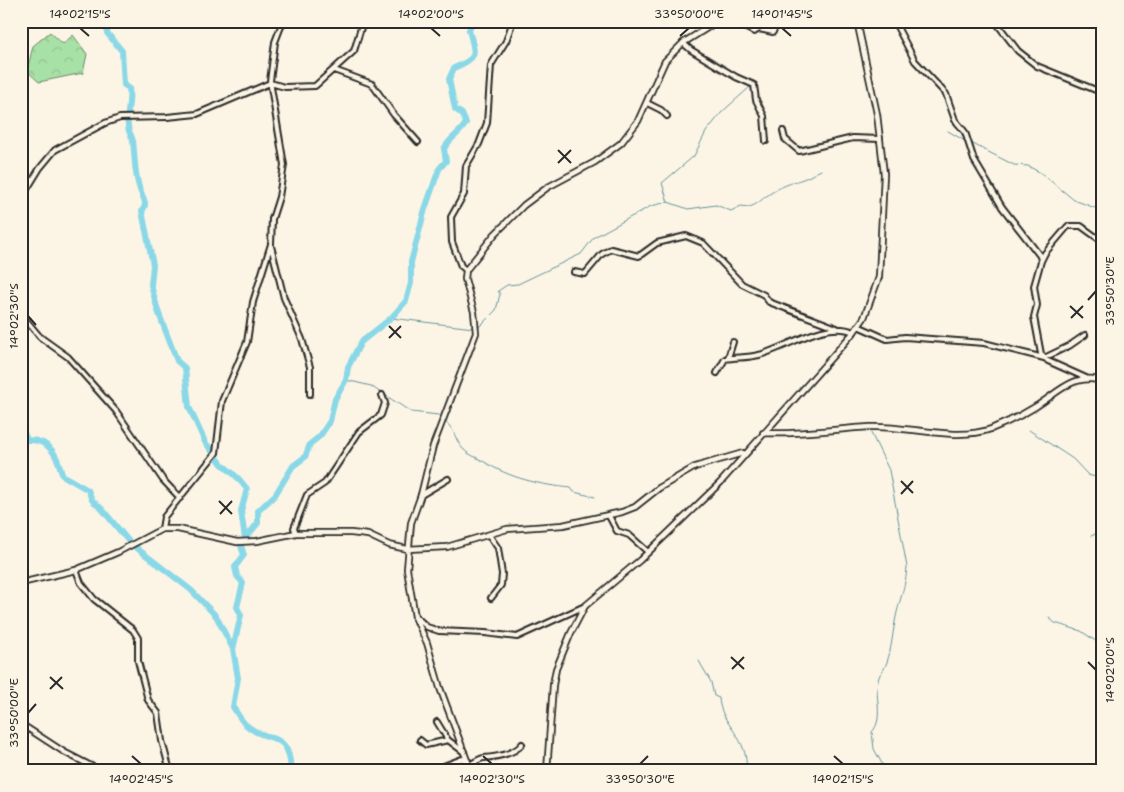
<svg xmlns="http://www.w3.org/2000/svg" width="1124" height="792" font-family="'Shantell Sans',sans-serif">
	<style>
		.forest { fill: url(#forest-crowns); stroke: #6a8668 }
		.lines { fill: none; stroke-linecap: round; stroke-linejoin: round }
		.stream { stroke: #64939c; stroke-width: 1 }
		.river { stroke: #8ad8e7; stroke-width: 6 }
		.minor-casing { stroke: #2b2b2b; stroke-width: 8 }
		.tertiary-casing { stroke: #2b2b2b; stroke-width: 8 }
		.minor { stroke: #fcf5e5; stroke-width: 4 }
		.tertiary { stroke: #fcf5e5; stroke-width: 4.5 }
		.ticks { fill: none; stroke: #2b2b2b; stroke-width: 2 }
		.neatline { fill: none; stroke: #2b2b2b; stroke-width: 2 }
		.ticks-label { font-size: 12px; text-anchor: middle; fill: #2b2b2b }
	</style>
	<defs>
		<pattern id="forest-crowns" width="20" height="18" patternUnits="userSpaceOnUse" patternTransform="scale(1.25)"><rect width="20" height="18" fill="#a8e1a6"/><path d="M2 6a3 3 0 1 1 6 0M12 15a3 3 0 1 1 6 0" fill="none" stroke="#91c18f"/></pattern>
	</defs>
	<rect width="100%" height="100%" fill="#fcf5e5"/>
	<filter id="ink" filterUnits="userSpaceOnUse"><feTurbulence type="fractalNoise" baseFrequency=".02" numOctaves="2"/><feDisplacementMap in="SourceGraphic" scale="10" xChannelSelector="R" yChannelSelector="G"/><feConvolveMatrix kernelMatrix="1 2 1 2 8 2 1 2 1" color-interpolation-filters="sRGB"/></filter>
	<g filter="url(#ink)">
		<!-- forest -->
		<path class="forest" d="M50 32 63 44 73 35 87 54 83 73 39 82 27 71 33 46Z"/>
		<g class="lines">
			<!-- stream -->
			<path class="stream" d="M948 131 965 141
				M971 143 1014 165 1028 166 1041 173 1074 200 1103 211
				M668 202 662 183 694 156 706 132 722 112 750 87
				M391 318 473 328
				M478 328 496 310 500 294 498 291 507 285 518 284 581 254 594 237 651 206 668 202 688 209 716 205 731 211 741 206C744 206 746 207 749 207 757 205 762 199 768 195 779 187 791 183 803 179 810 177 814 173 821 170
				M346 380 371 386 381 393
				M385 395 411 412 439 415 441 419
				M444 421C455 428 454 439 463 449 469 455 476 457 483 461 509 478 540 485 571 488L574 492 595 497
				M1029 430 1073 459 1088 475 1103 479
				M871 433 889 470 907 567C906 587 898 603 895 622 892 637 891 654 885 667 884 670 880 673 879 677 873 694 885 718 872 732L874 749 886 771
				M1091 536 1098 533 1103 525
				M1048 617 1055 623 1081 631 1103 646
				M699 661 711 682 714 696 719 698C720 725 750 737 746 771"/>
			<!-- river -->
			<path class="river" d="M103 21 107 25V33L122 51 124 85 129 88C131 101 126 114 128 126 128 132 132 136 133 141 135 156 134 174 140 190 142 197 149 203 142 211L153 265 151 285 158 311 177 361 185 368 189 407 205 442 222 464 238 478 247 489 241 511 245 539
				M21 426 27 440C50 439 58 456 62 475L88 490 92 500 102 509 130 543
				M245 539 258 523V511L275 495 293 466 305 457 310 444 320 436 330 421 335 399 346 380 348 367 361 342 391 318 406 301 411 283V262L425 209 439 169 446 161 444 149C450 137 460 134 466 123L462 114 455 109 449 79 454 68C480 57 475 54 469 30L473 21
				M134 546 191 590 216 616 233 649
				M241 546 244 555 235 567 237 576 243 583 237 607 241 615 233 649 238 678 233 707C237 713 240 719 245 724 267 745 289 727 291 771"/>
			<defs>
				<path id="minor" d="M700 21 712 25
					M732 21 754 32 759 29 773 32 777 21
					M894 21 915 61 946 94 955 120 965 132 974 160 1002 207 1040 256 1041 261 1034 286 1037 305 1034 317 1041 354 1048 361 1086 378
					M995 21 1018 51 1037 66 1103 93
					M683 43 691 50 736 77 754 85 756 100 764 116 766 141
					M334 70 372 84 394 115 418 142
					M647 103 661 110 667 116
					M783 131 785 139 799 151 853 138 880 139
					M21 199 40 168 55 150 105 123 120 118 167 117 197 114 270 83 285 87 315 86 354 51 363 21
					M271 246 284 298 302 339 310 367V394
					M1041 261 1045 253 1068 226H1081L1103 242
					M466 270 461 266 452 242 451 217 464 194 466 166 479 144 487 123 491 65 506 41 513 21
					M574 272 585 274 602 254 611 249 639 256 657 243 686 236 703 243 742 284 764 295 769 302 837 328
					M21 314 40 337 68 357 116 411 163 480 180 498
					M858 326 887 339 905 337 984 343 1044 358 1069 346 1085 335
					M728 358 733 342
					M717 373 725 359C737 357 747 358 759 355 787 348 825 319 854 332
					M421 495 448 479
					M609 516 617 531 629 535 648 552
					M162 529 164 517 216 453 222 401 247 342 253 302 271 244 272 219 279 197 284 165 270 81 275 42 283 21
					M296 533 294 528 307 495 325 483 359 432 381 415 385 403 382 395
					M489 535 498 548 502 574 501 585 491 598
					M76 570 81 583 94 599 133 630 138 638V661L148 700 158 713 162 741 170 771
					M416 617 427 627 439 631 485 633 517 637 585 606
					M437 722 448 740 464 752
					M21 724 64 752 101 771
					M420 740 426 745 448 740
					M469 765C474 763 480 758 484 758 495 757 515 754 522 744
					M433 770 462 759 468 761"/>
				<path id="tertiary" d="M763 433C799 435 834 429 870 427 907 425 955 442 991 429 1006 423 1022 415 1035 407 1058 393 1074 372 1103 381
					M21 583 76 570 118 552 162 529H178L237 542 257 541 296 533H351L368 535 389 545 407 549 447 547 507 529 563 525 622 512 635 507 659 488 695 467 743 453
					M471 771 440 688 427 643 415 617 407 569 411 523 421 495 433 446 476 333 474 312 465 279 466 270 495 234 524 205 548 187 595 162 621 143 638 121 665 61 683 43 718 21
					M547 771 553 685 556 669 571 633 585 606 640 560 720 483 854 332 864 318 879 277 884 174 877 114 857 21"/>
			</defs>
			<!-- minor casing -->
			<use href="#minor" class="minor-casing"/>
			<!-- tertiary casing -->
			<use href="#tertiary" class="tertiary-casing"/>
			<!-- minor -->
			<use href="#minor" class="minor"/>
			<!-- tertiary -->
			<use href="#tertiary" class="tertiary"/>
		</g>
	</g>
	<!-- ticks -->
	<path class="ticks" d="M80 28 89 36M431 28 440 36M782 28 791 36M680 36 689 28M558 150 571 163M558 163 571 150M1088 300 1096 291M1070 306 1083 318M28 316 36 325M1071 318 1083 306M389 326 401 338M389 338 401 326M901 481 913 493M901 494 913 481M219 501 232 514M220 514 232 501M731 657 744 669M1088 662 1096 670M732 669 744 657M50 677 63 689M50 689 62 677M28 713 36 704M132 756 141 764M483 756 492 764M834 756 843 764M640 764 648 756"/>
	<!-- margin -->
	<rect width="1124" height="792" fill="none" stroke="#fcf5e5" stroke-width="55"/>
	<rect x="28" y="28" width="1068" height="736" class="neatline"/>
	<g class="ticks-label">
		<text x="80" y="18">14°02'15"S</text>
		<text x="431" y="18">14°02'00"S</text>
		<text x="689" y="18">33°50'00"E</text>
		<text x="782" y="18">14°01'45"S</text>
		<text transform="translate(1110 291) rotate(-90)" y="4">33°50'30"E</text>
		<text transform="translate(14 316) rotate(-90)" y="4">14°02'30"S</text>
		<text transform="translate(1110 670) rotate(-90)" y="4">14°02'00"S</text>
		<text transform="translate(14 713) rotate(-90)" y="4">33°50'00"E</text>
		<text x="141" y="783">14°02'45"S</text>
		<text x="492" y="783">14°02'30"S</text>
		<text x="640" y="783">33°50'30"E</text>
		<text x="843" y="783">14°02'15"S</text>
	</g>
</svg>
